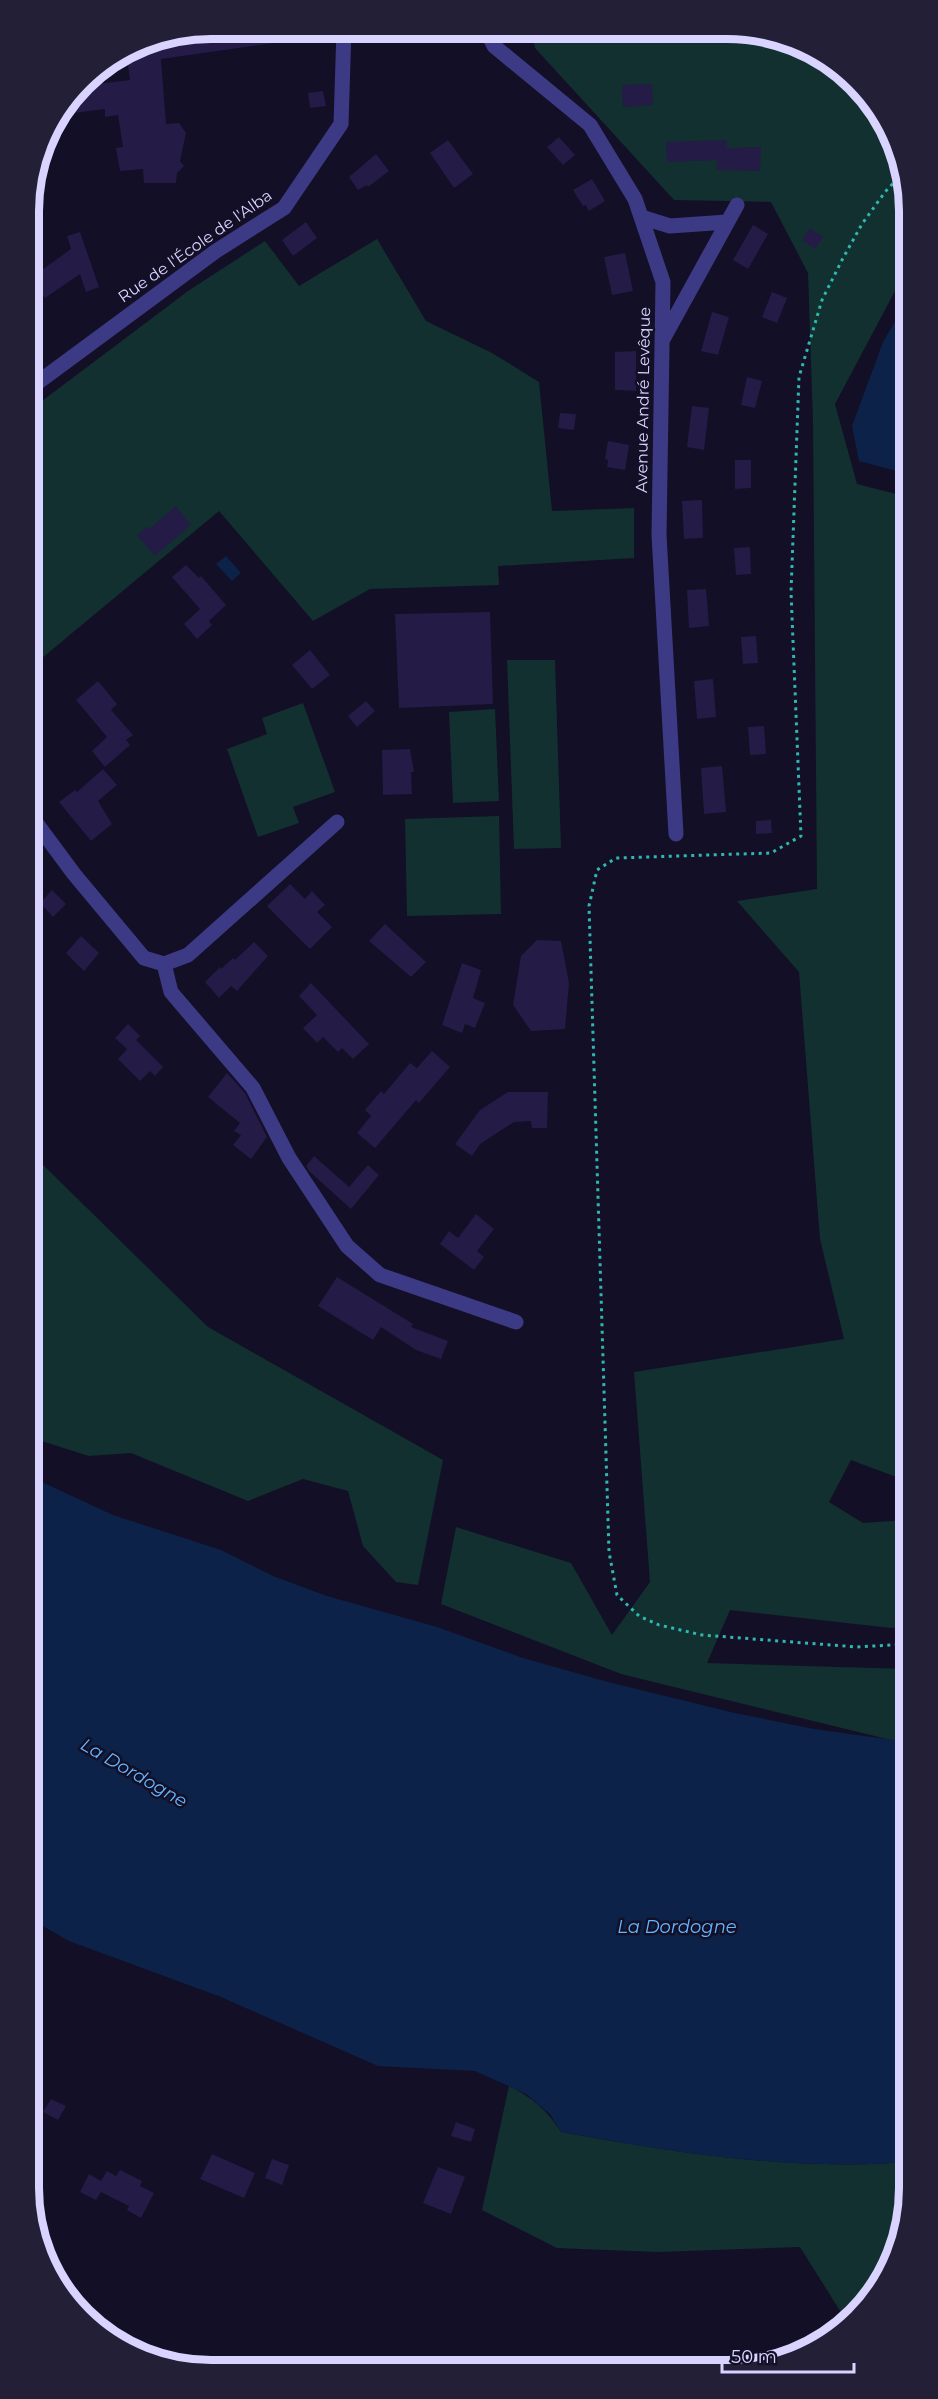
<svg xmlns="http://www.w3.org/2000/svg" width="938" height="2399" font-family="Montserrat,sans-serif">
	<style>
		.green { fill: #12302f }
		.water { fill: #0c2248 }
		.building { fill: #241b47 }
		.lines { fill: none; stroke-linecap: round; stroke-linejoin: round }
		.path { stroke: #2fb8b0; stroke-width: 3; stroke-dasharray: 3 4.5; stroke-linecap: butt }
		.minor { stroke: #3d3a85; stroke-width: 15 }
		.labels { text-anchor: middle; dominant-baseline: central; stroke-width: 5; stroke-linejoin: round; paint-order: stroke }
		.street-label { font-size: 16px; fill: #d9d4ff; stroke: #130f26 }
		.water-label { font-size: 18px; font-style: italic; fill: #62b6ff; stroke: #130f26 }
		.rim { fill: none; stroke: #d9d4ff; stroke-width: 8 }
	</style>
	<rect width="100%" height="100%" fill="#130f26"/>
	<!-- green -->
	<path class="green" d="M532 31 762 32 848 74 885 119 903 164 904 274 835 404 857 484 904 496 907 1481 851 1460 829 1502 863 1523 907 1520 908 1626 891 1628 730 1610 707 1663 908 1669V1740H891L621 1674 441 1604 456 1527 571 1563 612 1635 650 1582 634 1372 844 1339 820 1239 799 972 737 901 817 889 813 423 808 273 771 202 674 200 535 48Z
		M377 239 426 321 492 353 539 382 552 511 634 508V558L498 566 499 585 370 589 313 621 219 511 30 668V410L188 291 265 241 299 286Z
		M507 660H555L561 848 514 849Z
		M303 703 335 792 293 807 299 823 258 837 227 749 267 734 262 718Z
		M495 709 499 801 453 803 449 712Z
		M499 816 501 914 407 916 405 819Z
		M32 1154 208 1327 443 1460 418 1585 396 1582 363 1546 348 1491 303 1479 248 1501 131 1453 89 1456 32 1438Z
		M509 2086C532 2097 548 2111 561 2132 676 2153 793 2171 909 2162 909 2209 902 2262 871 2300 864 2308 855 2315 847 2322L800 2247 657 2252 557 2248 482 2210Z"/>
	<!-- water -->
	<path class="water" d="M904 306V473L859 461 852 426 883 342Z
		M226 556 241 573 232 581 216 564Z
		M33 1478 113 1515 221 1550 273 1576 327 1596 437 1627 523 1658 608 1682 735 1713 814 1729 908 1742 909 2162C793 2171 675 2153 561 2132L550 2114 526 2094 475 2071 378 2066 221 1997 69 1941 34 1921Z"/>
	<!-- building -->
	<path class="building" d="M211 28 314 29 315 37 161 59 166 124 179 123 186 133 180 161 184 166 177 173 176 183H144L143 169 120 171 116 148 123 147 118 115 105 117V109L59 115 81 86 130 80 126 52 141 42Z
		M652 84 653 105 623 107 622 85Z
		M323 91 326 106 310 108 308 93Z
		M559 137 575 155 563 165 547 147Z
		M448 140 473 174 454 188 430 153Z
		M727 140V148L761 147 760 171 717 170V160L667 162 666 142Z
		M376 154 389 171 368 187 367 185 358 190 349 177Z
		M592 179 605 201 589 211 586 205 583 206 573 190Z
		M306 222 317 238 293 256 282 240Z
		M753 225 768 234 748 269 733 260Z
		M810 228 823 237 815 249 802 240Z
		M80 232 99 287 86 292 80 274 45 298 31 278 71 249 67 236Z
		M625 253 633 291 612 295 604 257Z
		M772 292 787 298 777 323 762 317Z
		M712 312 729 317 718 355 701 351Z
		M636 351V391L615 390V352Z
		M747 377 762 381 755 408 741 405Z
		M692 406 709 408 704 450 687 447Z
		M560 413 576 414 574 430 558 428Z
		M608 441 629 445 625 470 607 467 608 460 605 459Z
		M735 460H751V488L735 489Z
		M702 500 703 538 684 539 682 501Z
		M176 506 191 525 155 556 137 535 147 527 149 529Z
		M750 547 751 574 736 575 734 548Z
		M186 565 199 578 201 576 226 605 209 621 212 625 197 639 184 624 200 609 172 577Z
		M706 589 709 626 689 628 687 590Z
		M490 612 493 704 399 708 395 614Z
		M756 636 758 663 743 664 741 637Z
		M310 650 330 675 312 689 292 665Z
		M713 679 716 717 697 719 694 681Z
		M98 681 117 704 111 710 133 735 126 740 130 745 105 767 92 751 107 737 76 700Z
		M366 701 375 711 357 727 348 716Z
		M764 726 766 754 750 755 748 727Z
		M410 749 414 772H411L412 794 383 795 382 750Z
		M722 766 726 812 704 814 701 768Z
		M103 769 117 785 98 801 112 824 91 841 59 802 75 790 77 792Z
		M771 820 772 833 756 834V821Z
		M290 884 305 899 312 891 325 905 317 912 332 927 310 949 267 906Z
		M52 890 66 904 53 917 40 903Z
		M385 924 426 962 411 977 369 941Z
		M81 936 99 953 84 971 66 953Z
		M537 940 561 941 569 983 565 1029 531 1031 513 1005 521 956Z
		M254 942 268 956 237 991 231 986 219 998 205 982 220 967 221 969 233 958 235 960Z
		M462 963 481 970 473 998 485 1003 475 1028 465 1024 462 1033 442 1025Z
		M311 983 369 1044 353 1059 342 1048 338 1052 323 1037 317 1043 303 1028 317 1015 299 996Z
		M128 1024 140 1036 136 1040 163 1067 155 1076 150 1071 140 1081 118 1059 127 1049 115 1038Z
		M432 1051 450 1067 419 1103 416 1100 375 1148 357 1133 371 1116 365 1110 381 1091 384 1094 410 1063 417 1068Z
		M227 1073 245 1093 267 1137 251 1159 233 1145 241 1135 234 1131 240 1123 208 1097Z
		M508 1092H548L547 1128H532L531 1121 514 1122 480 1144 472 1156 455 1144 480 1110Z
		M314 1156 349 1187 368 1165 379 1175 351 1209 310 1172 306 1166Z
		M476 1214 494 1229 477 1251 484 1257 474 1270 440 1244 449 1231 458 1238Z
		M337 1277 413 1324 411 1327 448 1341 441 1359 416 1350 381 1327 373 1340 318 1306Z
		M51 2099 66 2106 58 2120 43 2112Z
		M456 2122 475 2129 471 2142 451 2136Z
		M212 2154 255 2173 244 2198 200 2179Z
		M272 2159 289 2165 282 2185 265 2178Z
		M438 2167 465 2177 451 2214 423 2203Z
		M120 2170 142 2181 140 2186 154 2193 141 2218 127 2210 129 2206 101 2192 96 2200 80 2192 89 2174 101 2181 107 2171 116 2176Z"/>
	<g class="lines">
		<!-- path -->
		<path class="path" d="M903 173 885 192 862 224 842 260 822 300 799 377 791 592 801 836 771 853 616 858 597 870 589 906 609 1552 617 1595 639 1616 659 1625 702 1635 857 1647 908 1644"/>
		<!-- minor -->
		<path class="minor" d="M486 30 494 46 590 125 635 199 663 282 659 535 676 834
			M641 217 670 226 727 222
			M662 341 737 205
			M29 389 216 251 284 208 341 124 344 29
			M31 816 74 874 144 958 164 964
			M164 964 171 992 253 1088 289 1158 347 1246 380 1275 516 1322
			M164 964 188 955 337 822"/>
	</g>
	<g class="labels">
		<!-- street labels -->
		<g class="street-label">
			<text transform="translate(195 246) rotate(-35)">Rue de l'École de l'Alba</text>
			<text transform="translate(643 400) rotate(-89)">Avenue André Levêque</text>
		</g>
		<!-- water labels -->
		<g class="water-label">
			<text transform="translate(134 1773) rotate(30)">La Dordogne</text>
			<text x="677" y="1927">La Dordogne</text>
		</g>
	</g>
	<!-- crop -->
	<path d="M0 0H938V2399H0ZM211 39H727A172 172 0 0 1 899 211V2188A172 172 0 0 1 727 2360H211A172 172 0 0 1 39 2188V211A172 172 0 0 1 211 39Z" fill="#231f37" fill-rule="evenodd"/>
	<path class="rim" d="M211 39H727A172 172 0 0 1 899 211V2188A172 172 0 0 1 727 2360H211A172 172 0 0 1 39 2188V211A172 172 0 0 1 211 39Z"/>
	<!-- scale -->
	<path d="M722 2363v9h132v-9" fill="none" stroke="#d9d4ff" stroke-width="3"/>
	<text x="731" y="2363" font-size="18" fill="#d9d4ff" stroke="#130f26" stroke-width="4.5" paint-order="stroke">50 m</text>
</svg>
